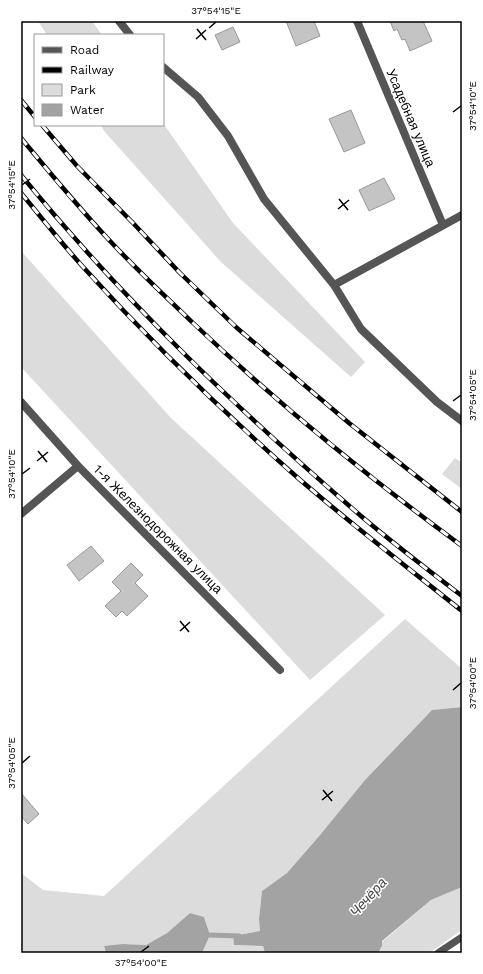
<svg xmlns="http://www.w3.org/2000/svg" width="483" height="974" font-family="'Work Sans',sans-serif">
	<style>
		.green { fill: #dcdcdc }
		.water { fill: #a3a3a3 }
		.lines { fill: none; stroke-linecap: round; stroke-linejoin: round }
		.stream { stroke: #a3a3a3; stroke-width: 5 }
		.building { fill: #c4c4c4; stroke: #999 }
		.lane { stroke: #555; stroke-width: 7 }
		.street { stroke: #555; stroke-width: 8 }
		.rail-casing { stroke: #000; stroke-width: 4.5 }
		.rail { stroke: #fff; stroke-width: 3; stroke-dasharray: 9; stroke-linecap: butt }
		.ticks { fill: none; stroke: #000; stroke-width: 1.5 }
		.labels { text-anchor: middle; dominant-baseline: central; stroke-width: 3; stroke-linejoin: round; paint-order: stroke }
		.street-label { font-size: 13px; fill: #000; stroke: #fff }
		.water-label { font-size: 14px; font-style: italic; fill: #444; stroke: #fff }
		.neatline { fill: none; stroke: #000; stroke-width: 1.5 }
		.ticks-label { font-size: 10px; text-anchor: middle; fill: #000 }
	</style>
	<rect width="100%" height="100%" fill="#fff"/>
	<!-- green -->
	<path class="green" d="M38 21H92L102 35H47Z
		M163 123 233 223 365 362 351 377 221 262 104 131 101 125H163Z
		M21 251 171 418 385 615 310 680 21 367Z
		M455 458 462 463V489L442 474Z
		M405 619 462 669V707L432 710 365 780 320 835 287 873 262 891 259 919 260 931 233 936 234 945 263 946 265 953H202L210 935 204 917 190 913 167 933 146 945 123 944 104 947 106 953H21V873L43 890 104 896Z
		M462 887V930L429 953H378L382 946V942L431 900Z"/>
	<!-- water -->
	<path class="water" d="M462 707V887L431 900 382 941V946L378 953H265L263 946 234 945 233 936 260 931 259 919 262 891 287 873 320 835 365 780 432 710Z
		M190 913 204 917 210 935 202 953H106L104 946 123 944 146 945 167 933Z"/>
	<g class="lines">
		<!-- stream -->
		<path class="stream" d="M210 935 239 936"/>
	</g>
	<!-- building -->
	<path class="building" d="M286 21H314L320 36 296 46Z
		M390 21H423L432 41 410 51 405 39 402 40 397 29 394 31Z
		M233 27 240 42 222 50 215 35Z
		M351 110 365 143 344 152 329 119Z
		M384 178 395 199 369 211 359 190Z
		M91 546 104 561 79 581 67 565Z
		M131 563 143 575 135 583 148 596 127 616 122 611 116 617 105 606 121 591 112 582Z
		M21 793 39 814 28 824 21 816Z"/>
	<g class="lines">
		<!-- lane -->
		<path class="lane" d="M438 953 462 937"/>
		<!-- street -->
		<path class="street" d="M119 21 130 35
			M357 21 443 225
			M163 67 198 97 228 136 264 199 334 285 361 329 437 402 462 421
			M334 285 462 215
			M21 402 78 466 280 670
			M21 514 78 466"/>
		<defs>
			<path id="rail" d="M21 100 35 117
				M42 125 77 166 133 223 180 273 237 328 349 423 462 512
				M21 138C50 173 79 208 110 241 136 269 164 295 192 322 276 402 368 477 462 546
				M21 175C123 300 239 411 361 516 394 544 428 570 462 596
				M21 193C42 218 62 244 84 268 151 342 223 412 298 478 351 524 407 567 462 611"/>
		</defs>
		<!-- rail casing -->
		<use href="#rail" class="rail-casing"/>
		<!-- rail -->
		<use href="#rail" class="rail"/>
	</g>
	<!-- ticks -->
	<path class="ticks" d="M209 28 216 22M197 29 206 40M196 39 206 30M453 112 461 106M22 185 30 179M339 199 348 210M338 209 349 200M453 401 461 395M38 451 47 462M37 461 48 452M22 474 30 468M180 621 189 632M180 631 190 622M453 690 461 683M22 763 30 756M323 790 332 801M322 800 333 791M141 952 149 946"/>
	<g class="labels">
		<!-- street labels -->
		<g class="street-label">
			<text transform="translate(411 118) rotate(67)">Усадебная улица</text>
			<text transform="translate(158 529) rotate(45)">1-я Железнодорожная улица</text>
		</g>
		<!-- water labels -->
		<g class="water-label">
			<text transform="translate(368 897) rotate(-48)">Чечёра</text>
		</g>
	</g>
	<!-- border -->
	<rect width="483" height="974" fill="none" stroke="#ffffff" stroke-width="44"/>
	<!-- legend -->
	<rect x="34" y="34" width="130" height="92" fill="#ffffff" stroke="#999999"/>
	<rect x="42" y="47" width="20" height="6" fill="#555555" stroke="#999999"/>
	<text x="70" y="54" font-size="12" fill="#000000">Road</text>
	<rect x="42" y="67" width="20" height="6" fill="#000000" stroke="#999999"/>
	<text x="70" y="74" font-size="12" fill="#000000">Railway</text>
	<rect x="42" y="84" width="20" height="12" fill="#dcdcdc" stroke="#999999"/>
	<text x="70" y="94" font-size="12" fill="#000000">Park</text>
	<rect x="42" y="104" width="20" height="12" fill="#a3a3a3" stroke="#999999"/>
	<text x="70" y="114" font-size="12" fill="#000000">Water</text>
	<rect x="22" y="22" width="439" height="930" class="neatline"/>
	<g class="ticks-label">
		<text x="216" y="14">37°54'15"E</text>
		<text transform="translate(472 106) rotate(-90)" y="4">37°54'10"E</text>
		<text transform="translate(11 185) rotate(-90)" y="4">37°54'15"E</text>
		<text transform="translate(472 395) rotate(-90)" y="4">37°54'05"E</text>
		<text transform="translate(11 474) rotate(-90)" y="4">37°54'10"E</text>
		<text transform="translate(472 683) rotate(-90)" y="4">37°54'00"E</text>
		<text transform="translate(11 763) rotate(-90)" y="4">37°54'05"E</text>
		<text x="141" y="966">37°54'00"E</text>
	</g>
</svg>
